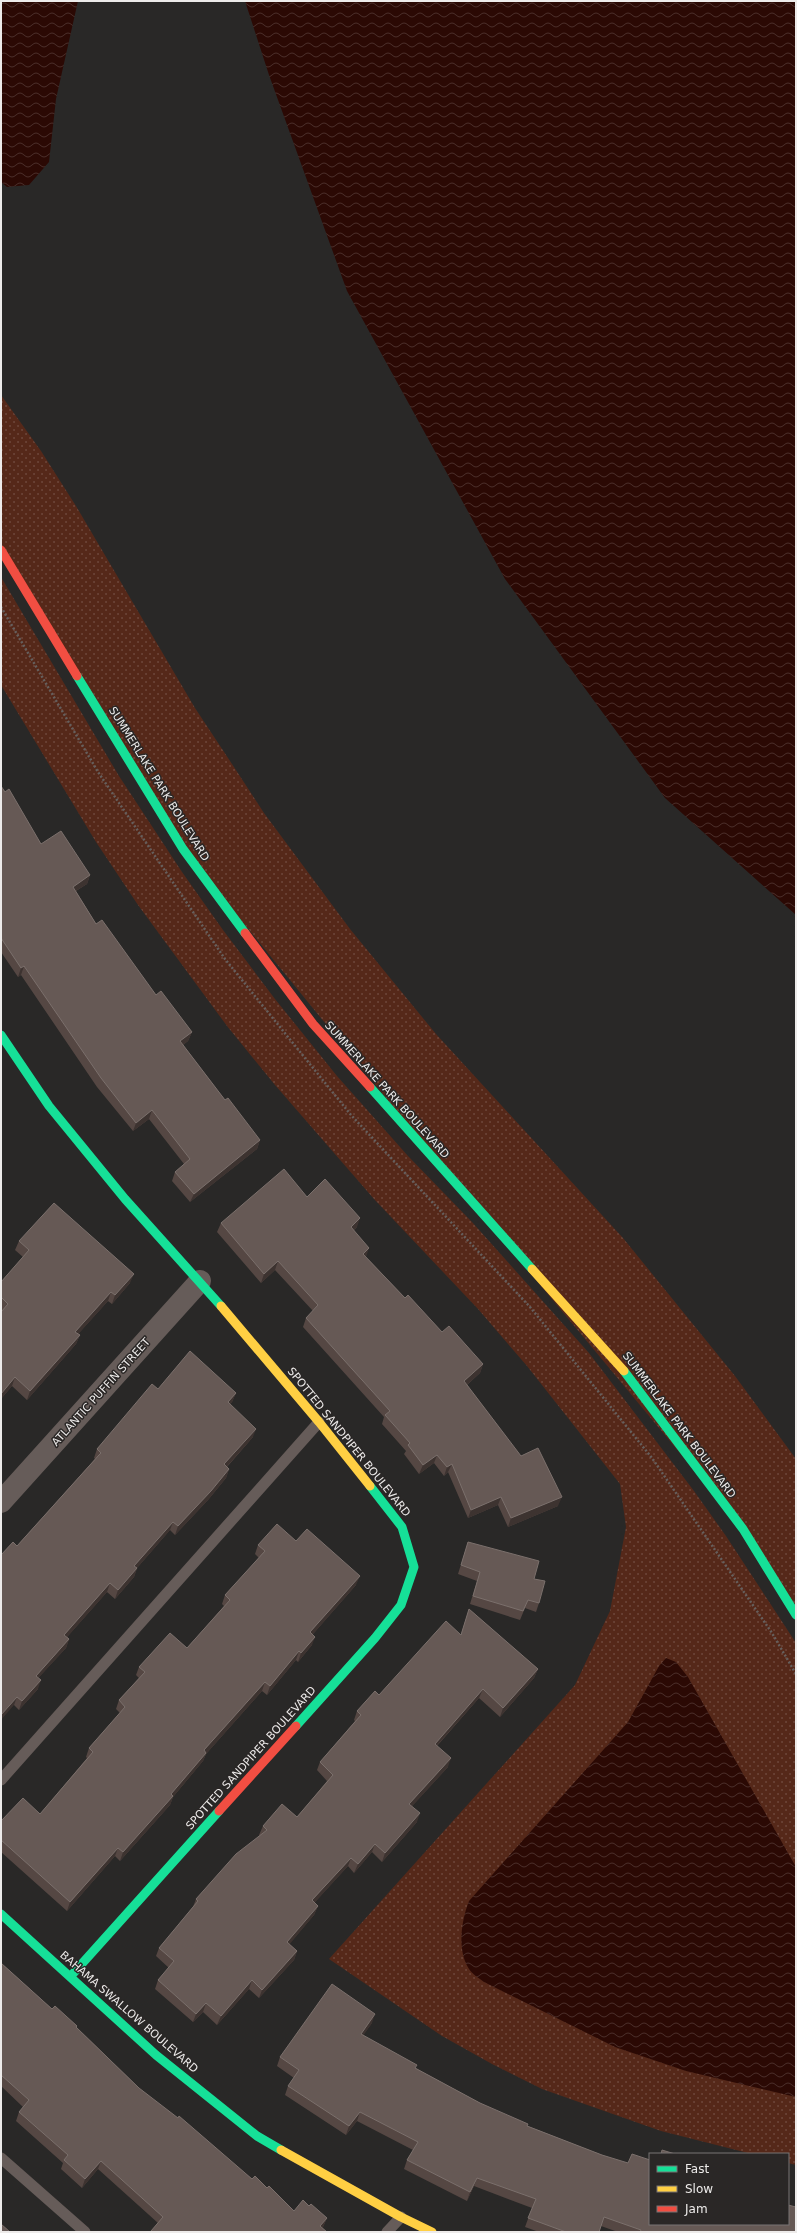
<svg xmlns="http://www.w3.org/2000/svg" width="797" height="2233" font-family="'DejaVu Sans',sans-serif">
	<style>
		.park { fill: url(#park-dots) }
		.water { fill: url(#water-waves) }
		.lines { fill: none; stroke-linecap: round; stroke-linejoin: round }
		.path { stroke: #665f5d; stroke-width: 2.5; stroke-dasharray: 2 2; stroke-linecap: butt }
		.lane { stroke: #665c59; stroke-width: 11 }
		.street { stroke: #665c59; stroke-width: 22 }
		.fast { stroke: #16e098; stroke-width: 9 }
		.slow { stroke: #ffcf43; stroke-width: 9 }
		.jam { stroke: #f24e42; stroke-width: 9 }
		.wall { fill: #554743 }
		.shaded-wall { fill: #3d3330 }
		.building { fill: #665955; stroke: #7b706c }
		.labels { text-anchor: middle; dominant-baseline: central; stroke-width: 3; stroke-linejoin: round; paint-order: stroke }
		.street-label { font-size: 11px; fill: #edebea; stroke: #2a2726 }
	</style>
	<defs>
		<pattern id="park-dots" width="8" height="8" patternUnits="userSpaceOnUse"><rect width="8" height="8" fill="#552819"/><path d="M2 2h.1M6 6h.1" fill="none" stroke="#6e473b" stroke-width="1.8" stroke-linecap="round"/></pattern>
		<pattern id="water-waves" width="16" height="10" patternUnits="userSpaceOnUse"><rect width="16" height="10" fill="#2b0904"/><path d="M0 5q4-4 8 0t8 0" fill="none" stroke="#4a2d29"/></pattern>
	</defs>
	<rect width="100%" height="100%" fill="#292827"/>
	<!-- park -->
	<path class="park" d="M1 395 41 451 76 506 195 708 232 764 264 813 350 929 436 1034 623 1238 735 1376 796 1459V1615L743 1529 467 1197 183 849 1 550Z
		M1 577 119 776 182 872 223 930 275 999 337 1076 408 1156 472 1222 589 1353 694 1491 726 1536 796 1643V2165L788 2163V2154H752L661 2131 542 2089 492 2064 442 2036 329 1959 575 1685 610 1611 626 1527 620 1484 527 1366 478 1309 374 1199 275 1085 227 1026 138 905 96 842 1 685Z"/>
	<!-- water -->
	<path class="water" d="M1 1H78L56 99 49 162 29 185 7 187 1 182Z
		M245 1H796V915L665 798 505 579 347 291 269 75Z
		M666 1658 676 1662 688 1677 796 1867V2097L686 2071 615 2047 484 1982C479 1978 472 1974 469 1969 457 1951 461 1921 469 1901L628 1722 659 1666Z"/>
	<g class="lines">
		<!-- path -->
		<path class="path" d="M1 607 98 772 225 959 351 1115 530 1307 652 1458 772 1633 796 1674"/>
		<!-- lane -->
		<path class="lane" d="M1 1780 319 1422
			M1 2158 85 2232
			M387 2232 401 2217"/>
		<!-- street -->
		<path class="street" d="M1 1502 200 1281"/>
		<!-- fast -->
		<path class="fast" d="M77 676 183 849 245 933
			M1 1035 49 1106 125 1199 221 1306
			M370 1087 532 1269
			M624 1371 743 1529 796 1615
			M296 1726 375 1638 401 1605 414 1567 402 1527 370 1486
			M1 1914 156 2055 257 2136 281 2150
			M70 1977 219 1811"/>
		<!-- slow -->
		<path class="slow" d="M532 1269 624 1371
			M221 1306 319 1422 370 1486
			M281 2150 401 2217 432 2232"/>
		<!-- jam -->
		<path class="jam" d="M1 550 77 676
			M245 933 313 1024 370 1087
			M219 1811 296 1726"/>
	</g>
	<!-- wall -->
	<path class="wall" d="M1 786 41 844 90 875 87 884 76 891 96 924 156 995 192 1032 188 1041 183 1045 225 1100 260 1140 257 1149 190 1202 172 1181 175 1172 184 1164 149 1119 133 1131 97 1087 21 975 18 977 1 952Z
		M307 1197 357 1227 354 1230 366 1257 405 1298 442 1332 483 1364 480 1373 467 1385 558 1506 508 1527 498 1505 468 1518 448 1472 444 1476 434 1463 419 1474 404 1454 406 1451 382 1424 384 1417 303 1327 306 1318 313 1311 275 1270 261 1283 217 1232 221 1223Z
		M19 1241 130 1283 112 1304 108 1301 78 1334 80 1335 76 1344 27 1400 12 1386 1 1399V1312L2 1310 1 1309V1282L23 1257 15 1250Z
		M158 1389 236 1393 232 1402 230 1404 253 1437 227 1467 229 1469 226 1478 208 1500 175 1535 170 1530 137 1568 134 1577 115 1599 107 1592 67 1637 69 1639 66 1648 38 1678V1689L19 1710 14 1705 17 1546 95 1459 94 1458 97 1449Z
		M296 1541 356 1585 313 1634 312 1645 298 1662 296 1660 267 1695 262 1691 206 1754 203 1761 173 1797 170 1805 120 1861 115 1856 67 1911 1 1852V1821L40 1814 87 1758 86 1757 89 1748 120 1713 116 1709 119 1700 139 1678 136 1675 139 1667 187 1648 224 1606 222 1604 225 1595 259 1558 255 1554 258 1545Z
		M468 1542 534 1579 539 1603 536 1612 525 1608 520 1620 470 1604 477 1581 458 1574Z
		M469 1609 538 1669 534 1678 500 1717 479 1698 437 1746 448 1767 412 1806 417 1822 382 1862 372 1852 354 1873 348 1866 314 1903 318 1906 314 1915 289 1944 297 1951 294 1960 259 1998 249 1989 217 2025 203 2012 193 2022 155 1989 158 1980 169 1968 156 1956 159 1948 193 1907 196 1899 260 1835H259L263 1826 297 1817 327 1781 317 1770 320 1762 355 1721 354 1720 357 1711 461 1634Z
		M1 1963 52 2009 77 2026V2028L139 2088 252 2179 294 2211 309 2206 327 2218 323 2227 322 2228 327 2232H151L158 2223 98 2169 82 2188 61 2169 63 2163 16 2121 19 2112 23 2107 1 2086Z
		M372 2023 363 2035 415 2068 480 2103 528 2126 796 2232H618L601 2226 599 2232H539L525 2227 532 2208 474 2186 467 2201 404 2169 407 2160 413 2150 357 2121 346 2135 285 2095 288 2086 294 2078 277 2066 280 2057Z"/>
	<!-- shaded-wall -->
	<path class="shaded-wall" d="M90 875 87 884 69 895 73 887Z
		M24 966 21 975 18 977 21 968Z
		M192 1032 188 1041 176 1050 180 1041Z
		M152 1110 149 1119 133 1131 136 1123Z
		M260 1140 257 1149 190 1202 194 1194Z
		M360 1218 357 1227 348 1235 351 1227Z
		M369 1248 366 1257 363 1254Z
		M278 1261 275 1270 261 1283 264 1274Z
		M134 1274 130 1283 112 1304 115 1295Z
		M111 1292 108 1301 72 1341 75 1332Z
		M80 1335 76 1344 27 1400 30 1391Z
		M483 1364 480 1373 461 1390 464 1381Z
		M15 1377 12 1386 1 1399V1394Z
		M236 1393 232 1402 225 1410 228 1402Z
		M256 1429 253 1437 221 1473 224 1464Z
		M437 1455 434 1463 419 1474 423 1465Z
		M452 1464 448 1472 444 1476 447 1467Z
		M229 1469 226 1478 208 1500 175 1535 178 1526Z
		M501 1497 498 1505 468 1518 471 1510Z
		M562 1497 558 1506 508 1527 511 1518Z
		M173 1522 170 1530 137 1568 134 1577 115 1599 118 1590 134 1566Z
		M360 1576 356 1585 307 1641 310 1632Z
		M110 1583 107 1592 61 1644 64 1635Z
		M315 1637 312 1645 298 1662 301 1653Z
		M69 1639 66 1648 33 1684 36 1676Z
		M299 1651 296 1660 267 1695 270 1686Z
		M538 1669 534 1678 500 1717 503 1708Z
		M41 1680 38 1689 19 1710 22 1701Z
		M265 1682 262 1691 206 1754 203 1761 173 1797 170 1805 120 1861 123 1852 204 1750Z
		M483 1689 479 1698 431 1752 435 1744Z
		M17 1697 14 1705 1 1720V1715Z
		M451 1758 448 1767 406 1813 409 1804Z
		M420 1813 417 1822 382 1862 385 1853Z
		M375 1844 372 1852 354 1873 358 1864Z
		M118 1848 115 1856 67 1911 70 1902Z
		M351 1858 348 1866 309 1909 312 1900Z
		M318 1906 314 1915 284 1951 287 1942Z
		M297 1951 294 1960 259 1998 262 1990Z
		M252 1980 249 1989 217 2025 221 2016Z
		M206 2003 203 2012 193 2022 196 2014Z
		M375 2014 372 2023 358 2043 361 2034Z
		M360 2112 357 2121 346 2135 349 2126Z
		M101 2161 98 2169 82 2188 85 2179Z
		M477 2178 474 2186 467 2201 470 2192Z
		M327 2218 323 2227 319 2232 320 2226Z"/>
	<!-- building -->
	<path class="building" d="M1 786 5 792 9 789 41 844 61 831 90 875 73 887 96 924 102 920 156 995 161 991 192 1032 180 1041 225 1100 228 1098 260 1140 194 1194 175 1172 190 1159 152 1110 136 1123 101 1078 24 966 21 968 1 938Z
		M284 1169 307 1197 325 1179 360 1218 351 1227 369 1248 363 1254 405 1298 408 1295 442 1332 449 1326 483 1364 464 1381 521 1456 538 1448 562 1497 511 1518 501 1497 471 1510 452 1464 447 1467 437 1455 423 1465 408 1445 410 1443 385 1415 390 1411 306 1318 318 1305 278 1261 264 1274 221 1223Z
		M54 1203 134 1274 115 1295 111 1292 75 1332 80 1335 30 1391 15 1377 1 1394V1312L8 1304 1 1297V1282L29 1250 19 1241Z
		M190 1351 236 1393 228 1402 256 1429 224 1464 229 1469 211 1491 178 1526 173 1522 134 1566 137 1568 118 1590 110 1583 64 1635 69 1639 36 1676 41 1680 22 1701 17 1697 1 1715V1555L13 1542 17 1546 99 1455 101 1453 97 1449 152 1384 158 1389Z
		M277 1524 296 1541 307 1529 360 1576 310 1632 315 1637 301 1653 299 1651 270 1686 265 1682 204 1750 206 1753 171 1794 173 1796 123 1852 118 1848 70 1902 1 1840V1821L23 1798 40 1814 93 1752 89 1748 125 1707 119 1700 145 1672 139 1667 170 1633 187 1648 230 1600 225 1595 265 1551 258 1545Z
		M468 1542 539 1561 534 1579 545 1581 539 1603 528 1600 523 1611 473 1596 480 1572 461 1565Z
		M469 1609 538 1669 503 1708 483 1689 435 1744 451 1758 409 1804 420 1813 385 1853 375 1844 358 1864 351 1858 312 1900 318 1906 287 1942 297 1951 262 1990 252 1980 221 2016 206 2003 196 2014 158 1980 174 1961 159 1948 198 1901 196 1899 236 1854 267 1830 263 1826 282 1804 297 1817 333 1775 320 1762 361 1715 357 1711 375 1691 379 1695 446 1621 461 1635Z
		M1 1963 52 2009 55 2006 77 2026 76 2027 139 2088 178 2118 179 2116 252 2179 255 2176 267 2188 269 2186 294 2211 303 2200 309 2206 311 2204 327 2218 320 2226 327 2232H151V2231L163 2217 101 2161 85 2179 64 2160 68 2155 19 2112 29 2100 1 2075Z
		M332 1984 375 2014 361 2034 417 2065 415 2068 480 2103 528 2124 527 2126 602 2155 628 2163 632 2154 650 2160V2224H788V2205L796 2207V2232H640L641 2230 604 2217 599 2232H566L528 2218 536 2199 477 2178 470 2192 407 2160 418 2142 360 2112 349 2126 288 2086 299 2070 280 2057Z
		M662 2150 675 2154H661Z
		M1 2224 10 2232H1Z"/>
	<g class="labels">
		<!-- street labels -->
		<g class="street-label">
			<text transform="translate(159 784) rotate(58)">SUMMERLAKE PARK BOULEVARD</text>
			<text transform="translate(387 1090) rotate(48)">SUMMERLAKE PARK BOULEVARD</text>
			<text transform="translate(101 1392) rotate(-48)">ATLANTIC PUFFIN STREET</text>
			<text transform="translate(679 1425) rotate(53)">SUMMERLAKE PARK BOULEVARD</text>
			<text transform="translate(349 1442) rotate(51)">SPOTTED SANDPIPER BOULEVARD</text>
			<text transform="translate(251 1758) rotate(-48)">SPOTTED SANDPIPER BOULEVARD</text>
			<text transform="translate(129 2012) rotate(41)">BAHAMA SWALLOW BOULEVARD</text>
		</g>
	</g>
	<!-- border -->
	<rect width="797" height="2233" fill="none" stroke="#edebea" stroke-width="4"/>
	<!-- legend -->
	<rect x="649" y="2153" width="140" height="72" fill="#2a2726" stroke="#787574"/>
	<rect x="657" y="2166" width="20" height="6" fill="#16e098" stroke="#787574"/>
	<text x="685" y="2173" font-size="12" fill="#edebea">Fast</text>
	<rect x="657" y="2186" width="20" height="6" fill="#ffcf43" stroke="#787574"/>
	<text x="685" y="2193" font-size="12" fill="#edebea">Slow</text>
	<rect x="657" y="2206" width="20" height="6" fill="#f24e42" stroke="#787574"/>
	<text x="685" y="2213" font-size="12" fill="#edebea">Jam</text>
</svg>
